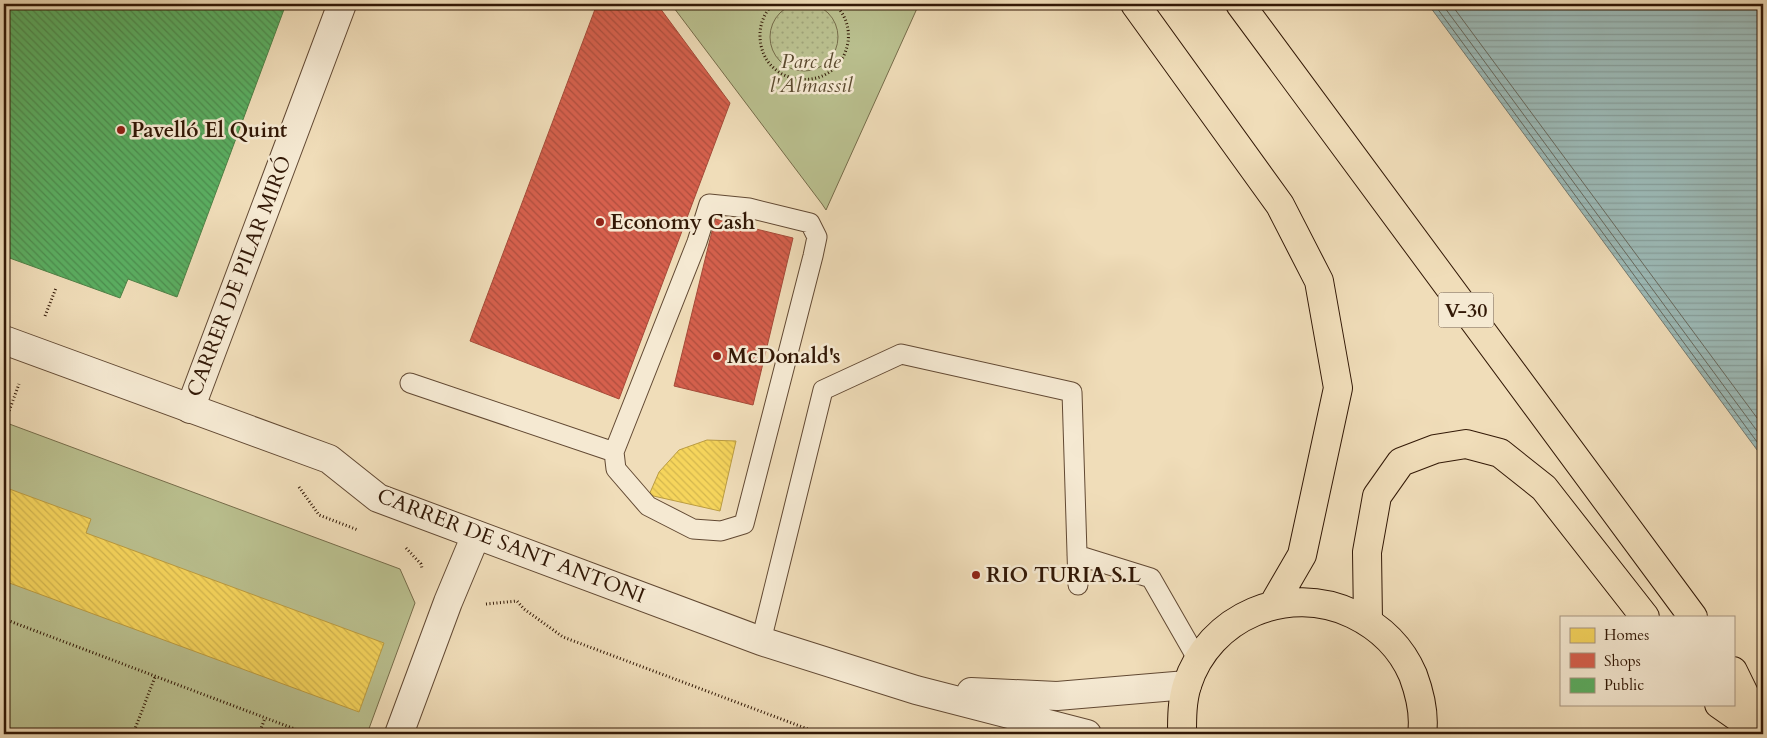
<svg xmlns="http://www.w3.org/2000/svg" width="1767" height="738" font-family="Cardo,serif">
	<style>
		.park { fill: #bac08f; stroke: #766c4a }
		.garden { fill: url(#garden-dots); stroke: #766c4a }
		.water { fill: url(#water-rules); stroke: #727970 }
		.homes { fill: url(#homes-back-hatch); stroke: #bb9c42 }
		.shops { fill: url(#shops-back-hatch); stroke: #a54a38 }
		.public { fill: url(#public-back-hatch); stroke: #4e8146 }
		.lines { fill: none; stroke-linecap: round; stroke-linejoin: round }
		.shore { stroke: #67695e; stroke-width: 1 }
		.service-casing { stroke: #624933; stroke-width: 21 }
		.minor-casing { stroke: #624933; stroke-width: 30 }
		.tertiary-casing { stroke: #624933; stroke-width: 30 }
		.trunk-casing { stroke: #321806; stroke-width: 30 }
		.motorway-casing { stroke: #321806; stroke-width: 30 }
		.path { stroke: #321806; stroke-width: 3; stroke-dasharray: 1 2.5; stroke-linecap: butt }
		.service { stroke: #f5e9d2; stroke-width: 19 }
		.minor { stroke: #f5e9d2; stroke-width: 28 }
		.tertiary { stroke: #f5e9d2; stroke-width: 28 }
		.trunk { stroke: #f0ddb9; stroke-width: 28 }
		.motorway { stroke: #f0ddb9; stroke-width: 28 }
		.poi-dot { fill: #8f2418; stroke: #f5e9d2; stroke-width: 2 }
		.labels { text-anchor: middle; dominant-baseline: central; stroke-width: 5; stroke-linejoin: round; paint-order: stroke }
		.shield { fill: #f5e9d2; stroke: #6c5743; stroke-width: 1 }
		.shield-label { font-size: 20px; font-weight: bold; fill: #321806 }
		.park-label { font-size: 21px; font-style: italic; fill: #5b4a2f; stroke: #f5e9d2 }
		.poi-label { font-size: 21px; font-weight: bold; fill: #321806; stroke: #f5e9d2; text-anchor: start }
		.street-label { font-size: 21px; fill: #321806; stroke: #f5e9d2 }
	</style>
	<defs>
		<pattern id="garden-dots" width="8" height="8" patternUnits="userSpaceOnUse" patternTransform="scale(1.25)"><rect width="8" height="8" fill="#bac08f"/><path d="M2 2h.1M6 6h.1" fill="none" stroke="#a0a47a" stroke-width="1.8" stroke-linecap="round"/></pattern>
		<pattern id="water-rules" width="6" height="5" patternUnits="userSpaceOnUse" patternTransform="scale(1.25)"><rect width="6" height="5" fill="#9cbab7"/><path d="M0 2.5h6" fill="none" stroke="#879f9c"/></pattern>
		<pattern id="homes-back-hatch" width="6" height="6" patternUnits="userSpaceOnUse" patternTransform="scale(1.25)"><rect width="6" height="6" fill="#f6d55c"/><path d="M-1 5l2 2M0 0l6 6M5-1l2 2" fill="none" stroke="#d3b64e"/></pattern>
		<pattern id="shops-back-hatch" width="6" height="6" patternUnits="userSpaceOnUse" patternTransform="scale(1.25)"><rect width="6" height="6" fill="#d6604d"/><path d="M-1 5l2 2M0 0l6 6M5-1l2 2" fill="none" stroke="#ae4e3e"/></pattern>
		<pattern id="public-back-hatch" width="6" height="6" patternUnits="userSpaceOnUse" patternTransform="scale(1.25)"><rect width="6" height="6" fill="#5aae61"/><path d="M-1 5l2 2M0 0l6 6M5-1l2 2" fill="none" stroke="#4b8d4e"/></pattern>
	</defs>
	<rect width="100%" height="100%" fill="#f0ddb9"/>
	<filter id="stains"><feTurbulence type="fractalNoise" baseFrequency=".004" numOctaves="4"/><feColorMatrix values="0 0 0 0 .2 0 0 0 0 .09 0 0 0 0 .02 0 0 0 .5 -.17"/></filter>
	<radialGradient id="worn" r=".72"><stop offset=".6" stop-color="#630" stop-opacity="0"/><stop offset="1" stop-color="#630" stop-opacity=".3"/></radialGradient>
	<!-- park -->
	<path class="park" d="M671 4H919L826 210 822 204Z
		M4 422 400 569 415 603 367 734H4Z"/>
	<!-- garden -->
	<path class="garden" d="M770 37a34 34 0 1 1 68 0a34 34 0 1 1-68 0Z"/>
	<!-- water -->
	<path class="water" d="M1428 4H1763V458Z"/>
	<!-- homes -->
	<path class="homes" d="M707 440 736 441 720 511 649 495 659 472 679 450Z
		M4 487 91 519 86 533 384 643 359 712 4 581Z"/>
	<!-- shops -->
	<path class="shops" d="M597 4H657L730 103 619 399 470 341Z
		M715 219 793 238 753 405 674 386Z"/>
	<!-- public -->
	<path class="public" d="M4 4H286L177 297 128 279 120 298 4 256Z"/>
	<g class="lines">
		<!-- shore -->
		<path class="shore" d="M1434 4 1763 450
			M1442 4 1763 439
			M1451 4 1763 426"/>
		<defs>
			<path id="service" d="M709 204 749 208 810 223 817 237 813 256 744 524 721 531 693 529 648 506 616 469 614 452 697 242Z
				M410 383 614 452
				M1077 555 1151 578 1198 660
				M761 641 823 390 901 354 1072 392 1078 585"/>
			<path id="minor" d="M190 409 342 4
				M399 734 448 602 476 535"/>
			<path id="tertiary" d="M4 340 329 459 378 498 761 641 916 690 1087 734
				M971 692 1057 696 1187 685"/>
			<path id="trunk" d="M1135 4 1280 205 1319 281 1338 388 1302 555 1273 605
				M1182 734C1182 718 1182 701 1187 685 1209 616 1288 583 1353 614 1380 627 1401 647 1413 675 1420 694 1425 714 1422 734"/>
			<path id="motorway" d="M1240 4 1693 617
				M1368 621 1367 552 1377 496 1401 462 1435 449 1466 444 1500 453 1544 488 1645 617
				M1733 671 1763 732
				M1719 704 1762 734"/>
		</defs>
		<!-- service casing -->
		<use href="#service" class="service-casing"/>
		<!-- minor casing -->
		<use href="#minor" class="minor-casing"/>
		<!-- tertiary casing -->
		<use href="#tertiary" class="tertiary-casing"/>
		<!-- trunk casing -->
		<use href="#trunk" class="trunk-casing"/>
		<!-- motorway casing -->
		<use href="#motorway" class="motorway-casing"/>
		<!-- path -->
		<path class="path" d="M773 4C765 12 760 23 760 35 760 90 839 96 848 42 850 28 845 13 834 4
			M45 316 56 288
			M8 414 19 384
			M299 487 319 515 358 530
			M406 548 421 564 422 568
			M486 604 517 601 524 609 563 637 821 734
			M4 619 308 734
			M4 630 7 621
			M133 734 155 677
			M259 734 265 718"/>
		<!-- service -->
		<use href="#service" class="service"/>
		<!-- minor -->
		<use href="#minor" class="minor"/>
		<!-- tertiary -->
		<use href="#tertiary" class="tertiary"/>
		<!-- trunk -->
		<use href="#trunk" class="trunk"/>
		<!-- motorway -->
		<use href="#motorway" class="motorway"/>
	</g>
	<!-- markers -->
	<g class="poi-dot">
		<circle cx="121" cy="130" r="5"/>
		<circle cx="600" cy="222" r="5"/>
		<circle cx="717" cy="356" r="5"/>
		<circle cx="976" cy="575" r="5"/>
	</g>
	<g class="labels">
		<!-- shield labels -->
		<rect class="shield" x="1438.5" y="292.5" width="55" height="35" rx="4"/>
		<g class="shield-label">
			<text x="1466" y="310">V-30</text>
		</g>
		<!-- park labels -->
		<g class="park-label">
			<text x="811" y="61">Parc de<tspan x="811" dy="24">l'Almassil</tspan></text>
		</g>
		<!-- poi labels -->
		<g class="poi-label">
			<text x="131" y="130">Pavelló El Quint</text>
			<text x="610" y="222">Economy Cash</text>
			<text x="727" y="356">McDonald's</text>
			<text x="986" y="575">RIO TURIA S.L</text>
		</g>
		<!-- street labels -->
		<g class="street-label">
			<text transform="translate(239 277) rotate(-69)">CARRER DE PILAR MIRÓ</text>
			<text transform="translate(511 546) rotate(21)">CARRER DE SANT ANTONI</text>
		</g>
	</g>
	<!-- margin -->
	<rect width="1767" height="738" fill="none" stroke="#f0ddb9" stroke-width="20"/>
	<rect x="5" y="5" width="1757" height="728" fill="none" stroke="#321806" stroke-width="2.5"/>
	<rect x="10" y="10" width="1747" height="718" fill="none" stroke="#321806"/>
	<!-- legend -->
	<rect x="1560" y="616" width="175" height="90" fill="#f5e9d2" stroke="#a79580"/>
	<rect x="1570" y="628" width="25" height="15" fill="#f6d55c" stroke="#a79580"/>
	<text x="1604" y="640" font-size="15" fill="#321806">Homes</text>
	<rect x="1570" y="653" width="25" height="15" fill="#d6604d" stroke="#a79580"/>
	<text x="1604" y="666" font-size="15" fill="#321806">Shops</text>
	<rect x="1570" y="678" width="25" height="15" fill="#5aae61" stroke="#a79580"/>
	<text x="1604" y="690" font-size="15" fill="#321806">Public</text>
	<rect width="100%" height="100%" filter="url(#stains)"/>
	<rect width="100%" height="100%" fill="url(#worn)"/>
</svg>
